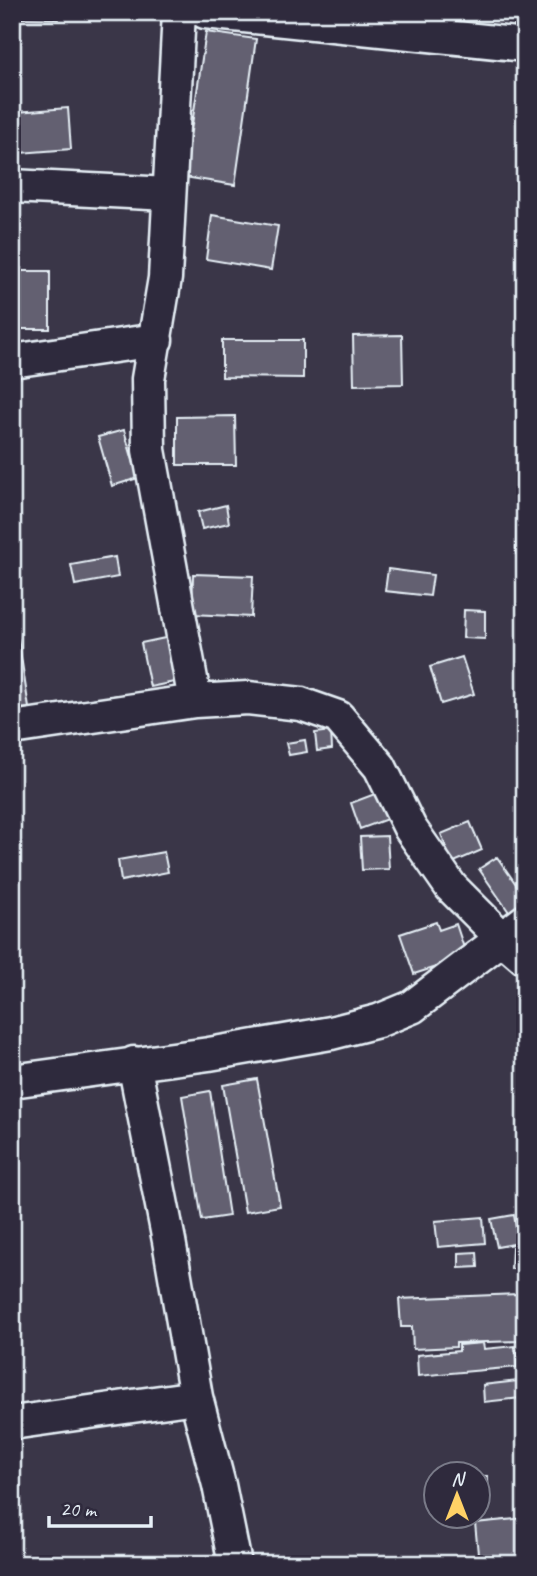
<svg xmlns="http://www.w3.org/2000/svg" width="537" height="1576" font-family="Caveat,sans-serif">
	<style>
		.building { fill: #636171; stroke: #e8f1f8; stroke-width: 2 }
		.lines { fill: none; stroke-linecap: round; stroke-linejoin: round }
		.minor-casing { stroke: #e8f1f8; stroke-width: 37 }
		.minor { stroke: #2f2a3d; stroke-width: 32 }
	</style>
	<rect width="100%" height="100%" fill="#3a3648"/>
	<filter id="ink" filterUnits="userSpaceOnUse"><feTurbulence type="fractalNoise" baseFrequency=".0143" numOctaves="2"/><feDisplacementMap in="SourceGraphic" scale="14" xChannelSelector="R" yChannelSelector="G"/><feConvolveMatrix kernelMatrix="1 2 1 2 8 2 1 2 1" color-interpolation-filters="sRGB"/></filter>
	<g filter="url(#ink)">
		<!-- building -->
		<path class="building" d="M12 12H58V19L12 18Z
			M206 32 256 39 235 185 184 177Z
			M68 108 71 149 20 153 16 112Z
			M212 215 278 226 271 270 206 259Z
			M21 271H50V329H21Z
			M402 335 403 384 354 385 353 336Z
			M222 340H303V378L222 377Z
			M235 416 236 465H177V417Z
			M124 430 138 478 112 486 98 437Z
			M226 505 229 523 202 529 198 512Z
			M517 512H525V555L516 554Z
			M115 557 118 577 75 585 71 565Z
			M388 569 433 575 430 596 385 591Z
			M193 574 253 576 251 617 192 614Z
			M12 599 29 708 12 710Z
			M464 610 485 611V639L463 638Z
			M170 637 179 681 150 687 141 643Z
			M462 657 474 694 441 704 430 667Z
			M331 731 332 749 317 751 315 733Z
			M305 740 307 752 289 755 286 743Z
			M380 792 390 818 360 829 351 803Z
			M470 822 482 850 452 863 441 834Z
			M387 836 389 869 362 870 360 837Z
			M164 852 168 872 121 881 118 860Z
			M497 857 525 897V906L511 915 479 869Z
			M17 880 20 898 12 899V881Z
			M436 922 439 930 456 924 467 957 414 974 400 934Z
			M257 1079 280 1206 245 1212 223 1085Z
			M210 1091 229 1216 202 1220 182 1096Z
			M514 1215 519 1243 497 1247 491 1219Z
			M483 1217 485 1243 438 1247 435 1221Z
			M512 1247 525 1248V1269H511Z
			M477 1252 478 1267 459 1268V1253Z
			M518 1294 520 1341 456 1343V1347L413 1349 412 1327H401L399 1299Z
			M483 1343 484 1349 515 1346 517 1367 418 1376 417 1355 459 1351V1345Z
			M518 1381 521 1398 484 1402 483 1385Z
			M475 1470V1474H449V1471Z
			M477 1476H488V1503H477Z
			M525 1518V1563L479 1564 475 1523Z"/>
		<g class="lines">
			<defs>
				<path id="minor" d="M179 12 165 278 148 379 149 450 195 701
					M205 12 525 45
					M12 186 169 194
					M12 361 156 340
					M12 728 195 701 248 698 301 704 338 717 380 767 410 828 451 887 503 939 525 958
					M134 1063 169 1241 196 1397
					M12 1081 209 1054 331 1033 378 1021 412 1007 525 921
					M12 1423 196 1397 219 1485 235 1564"/>
			</defs>
			<!-- minor casing -->
			<use href="#minor" class="minor-casing"/>
			<!-- minor -->
			<use href="#minor" class="minor"/>
		</g>
	</g>
	<!-- margin -->
	<rect width="537" height="1576" fill="none" stroke="#2f2a3d" stroke-width="42"/>
	<rect x="21" y="21" width="495" height="1534" fill="none" stroke="#e8f1f8" stroke-width="2.5" filter="url(#ink)"/>
	<!-- north arrow -->
	<g transform="translate(457 1495)"><circle r="33" fill="#2f2a3d" stroke="#797a88" stroke-width="2"/>
	<path d="M0-5L12 26L0 18L-12 26Z" fill="#ffd166"/>
	<text y="-10" font-size="19" font-weight="bold" text-anchor="middle" fill="#e8f1f8">N</text>
	</g>
	<!-- scale -->
	<path d="M49 1516v10h102v-10" fill="none" stroke="#e8f1f8" stroke-width="3.5"/>
	<text x="60" y="1516" font-size="21" fill="#e8f1f8" stroke="#2f2a3d" stroke-width="5" paint-order="stroke">20 m</text>
</svg>
